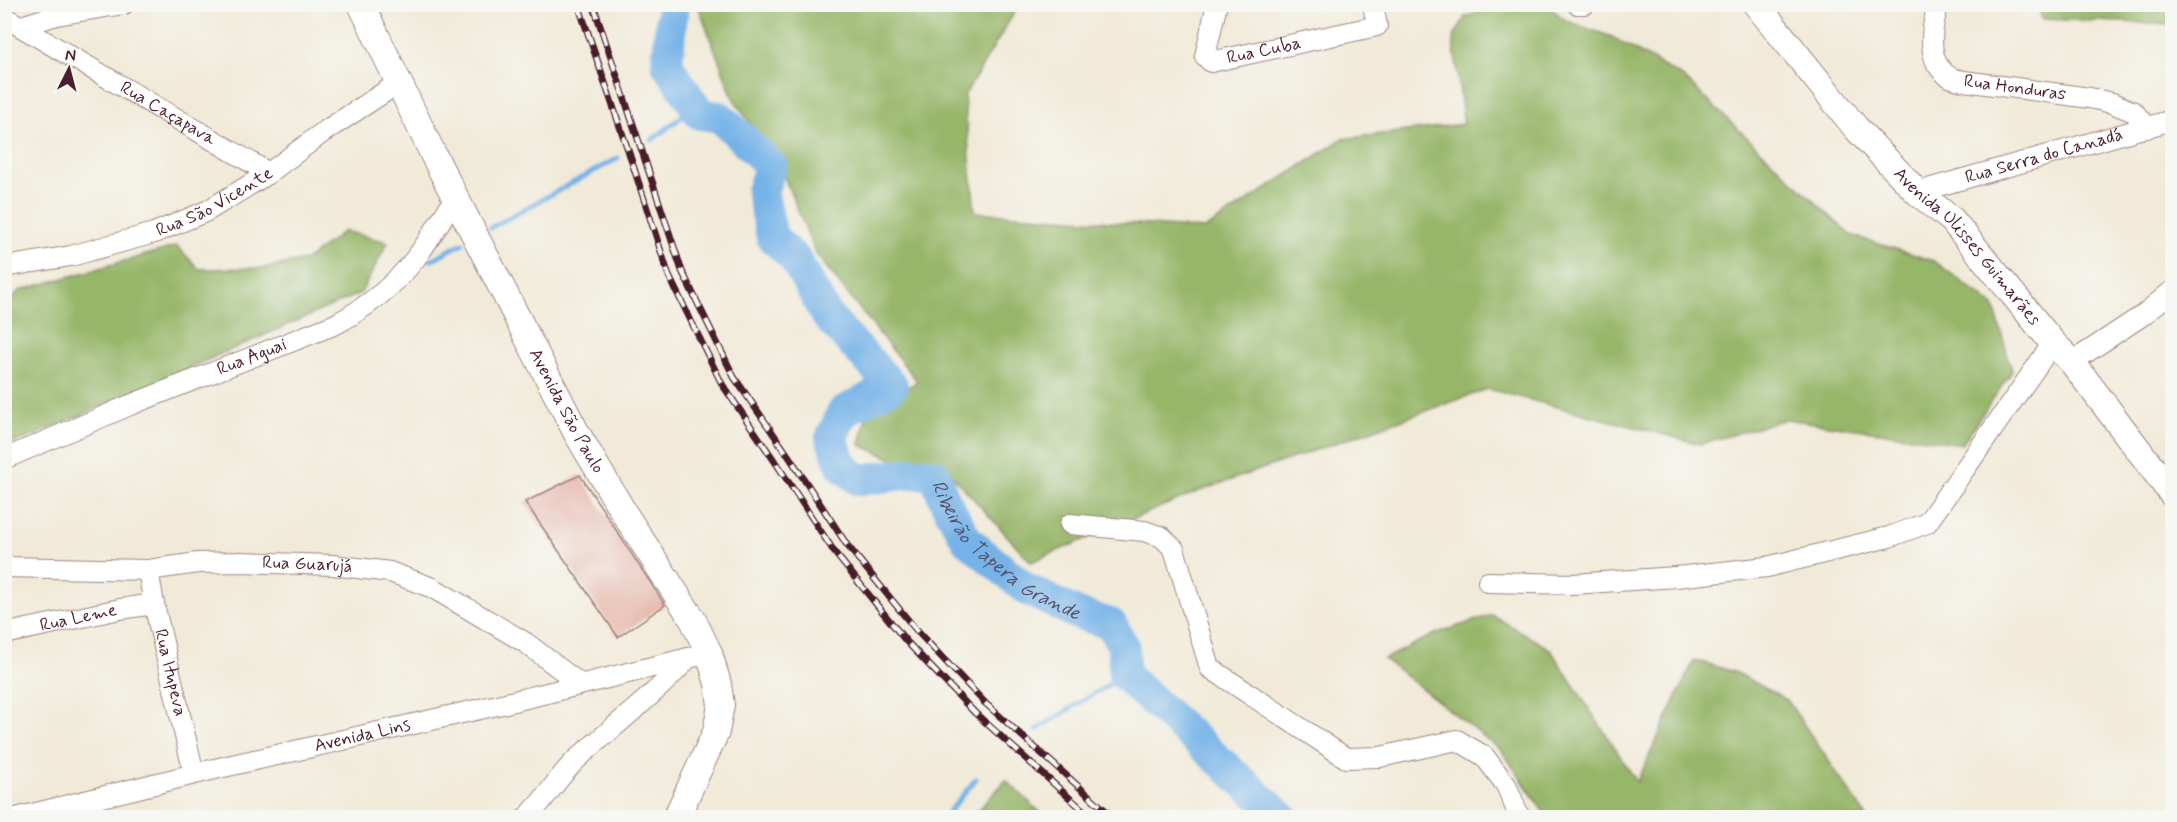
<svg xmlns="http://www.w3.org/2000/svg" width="2177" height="822" font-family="Mynerve,sans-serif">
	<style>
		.forest { fill: #96b669; stroke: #706a4a; stroke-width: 1.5 }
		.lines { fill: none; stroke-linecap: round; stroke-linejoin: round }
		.stream { stroke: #75b2e8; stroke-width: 5 }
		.river { stroke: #75b2e8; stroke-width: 32 }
		.building { fill: #e6b4a7 }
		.minor-casing { stroke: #9e8482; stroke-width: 22 }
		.major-casing { stroke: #9e8482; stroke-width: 28 }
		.minor { stroke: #fff; stroke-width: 20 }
		.major { stroke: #fff; stroke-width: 26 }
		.rail-casing { stroke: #4a1f2b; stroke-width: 7 }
		.rail { stroke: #f6f6f2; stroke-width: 4.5; stroke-dasharray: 14; stroke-linecap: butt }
		.labels { text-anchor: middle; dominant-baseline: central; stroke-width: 4.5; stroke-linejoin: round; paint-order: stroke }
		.street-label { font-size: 18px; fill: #4a1f2b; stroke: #f6f6f2 }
		.water-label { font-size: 20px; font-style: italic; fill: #59526d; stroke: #f6f6f2 }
	</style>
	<rect width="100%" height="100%" fill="#f6f6f2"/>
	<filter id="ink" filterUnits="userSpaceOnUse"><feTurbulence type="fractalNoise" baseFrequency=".0167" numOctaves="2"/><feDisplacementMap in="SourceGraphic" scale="12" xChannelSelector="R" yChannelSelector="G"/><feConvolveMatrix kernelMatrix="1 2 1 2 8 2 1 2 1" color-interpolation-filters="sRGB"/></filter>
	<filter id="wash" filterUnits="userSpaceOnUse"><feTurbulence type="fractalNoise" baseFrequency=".008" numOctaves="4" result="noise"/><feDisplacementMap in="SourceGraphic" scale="24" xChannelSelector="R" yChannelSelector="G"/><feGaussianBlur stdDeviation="1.35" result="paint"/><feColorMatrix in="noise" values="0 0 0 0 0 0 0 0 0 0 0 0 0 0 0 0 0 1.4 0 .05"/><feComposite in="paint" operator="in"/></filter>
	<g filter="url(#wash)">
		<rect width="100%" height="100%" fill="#f1ead8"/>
		<!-- forest -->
		<path class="forest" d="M698 5H1019L964 96 975 212 1205 229 1342 139 1464 124 1453 39 1465 17 1500 5H1547L1567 21 1612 37 1684 78 1850 235 1934 261 1994 306 2012 371 1962 444 1786 419 1700 444 1488 389 1194 493 1031 562 940 462 909 466 860 445 866 418 917 381 816 254 781 169 733 98Z
			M2039 5H2172V24L2041 19Z
			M344 231 388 242 361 293 33 436 5 446V306L19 291 177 246 199 269 264 268 306 260Z
			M1492 615 1550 649 1637 782 1694 660 1737 673 1787 700 1867 817H1547L1502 751 1384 659 1437 633Z
			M1006 780 1045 817H972Z"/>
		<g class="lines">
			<!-- stream -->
			<path class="stream" d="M652 140 695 106
				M490 228 618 158
				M431 260 463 243
				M1036 730 1124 675
				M944 818 976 779"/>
			<!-- river -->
			<path class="river" id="s1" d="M673 4 667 64 700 114 720 117 771 166 762 191 772 237 794 258 827 316 892 386 843 412 831 438 842 466 859 480 912 473 934 474 946 503 967 540 1026 589 1078 614 1111 624 1124 648V675L1283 818"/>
		</g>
		<g id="blocks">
			<!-- building -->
			<path class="building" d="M580 475 665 605 618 637 525 502Z"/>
		</g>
	</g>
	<g filter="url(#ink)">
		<use href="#blocks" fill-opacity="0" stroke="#9e8482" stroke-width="1.5"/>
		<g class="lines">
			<defs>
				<g id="minor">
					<path id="s2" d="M1217 4 1205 56 1211 62 1377 26 1373 4"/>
					<path d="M1577 4H1585"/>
					<path id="s3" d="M1939 4C1931 26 1925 63 1950 77 1953 79 1959 80 1964 81L2090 98 2112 103 2134 112 2147 128"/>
					<path id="s4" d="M4 17 269 173"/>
					<path d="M21 26 57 15 124 4"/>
					<path id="s5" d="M1917 192 2172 120"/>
					<path id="s6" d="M4 267 71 256 154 233 207 211 269 173 322 133 400 82"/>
					<path d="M2072 362 2143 315 2172 291"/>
					<path id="s7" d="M4 459 130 405 336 324C365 308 394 286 415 259 430 239 443 217 456 196"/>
					<path d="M1070 524 1144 531 1162 537 1174 549 1210 668 1346 758 1380 757 1457 740 1484 756 1506 785 1520 818"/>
					<path id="s8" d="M4 567 148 570 198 563 241 562 333 565 390 572 433 588 526 643 580 684"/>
					<path id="s9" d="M148 570 154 604 194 774"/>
					<path d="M1488 582 1573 584 1676 577 1767 567 1889 537 1927 523 2053 343"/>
					<path id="s10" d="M4 634 120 609 154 604"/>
					<path id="s11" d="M16 818 219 768 502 704 709 653"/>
					<path d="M526 818C545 801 558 776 578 758 615 725 655 695 688 658"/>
				</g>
				<g id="major">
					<path id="s12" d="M361 4 434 156 576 432 624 513 693 620 709 653 718 684 721 705 716 732 676 818"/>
					<path id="s13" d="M1756 4 1856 128 1917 192 1952 220 2053 343 2072 362 2172 494"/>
				</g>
			</defs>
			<!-- minor casing -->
			<use href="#minor" class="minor-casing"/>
			<!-- major casing -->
			<use href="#major" class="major-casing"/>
			<!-- minor -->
			<use href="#minor" class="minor"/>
			<!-- major -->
			<use href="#major" class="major"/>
			<defs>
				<path id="rail" d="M578 4 628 150 669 276 722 384 778 466 835 553 906 641 975 713 1092 818
					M593 4 682 271 734 377 790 458 847 545 917 631 985 703 1114 818"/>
			</defs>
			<!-- rail casing -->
			<use href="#rail" class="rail-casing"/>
			<!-- rail -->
			<use href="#rail" class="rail"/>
		</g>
	</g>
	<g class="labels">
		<!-- street labels -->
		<g class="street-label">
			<text stroke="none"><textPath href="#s2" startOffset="116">Rua Cuba</textPath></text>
			<text stroke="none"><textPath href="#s3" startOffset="146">Rua Honduras</textPath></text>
			<text stroke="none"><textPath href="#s4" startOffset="190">Rua Caçapava</textPath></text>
			<text stroke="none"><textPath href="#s5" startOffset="132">Rua Serra do Canadá</textPath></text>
			<text stroke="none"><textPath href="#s6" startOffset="222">Rua São Vicente</textPath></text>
			<text stroke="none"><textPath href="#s13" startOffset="322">Avenida Ulisses Guimarães</textPath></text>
			<text stroke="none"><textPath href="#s7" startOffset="268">Rua Aguai</textPath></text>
			<text stroke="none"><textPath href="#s12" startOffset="456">Avenida São Paulo</textPath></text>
			<text stroke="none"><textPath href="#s8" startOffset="304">Rua Guarujá</textPath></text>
			<text stroke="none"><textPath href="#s10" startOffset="76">Rua Leme</textPath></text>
			<text stroke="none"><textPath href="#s9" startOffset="105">Rua Itupeva</textPath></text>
			<text stroke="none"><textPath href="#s11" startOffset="356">Avenida Lins</textPath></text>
		</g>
		<!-- water labels -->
		<g class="water-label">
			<text stroke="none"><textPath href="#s1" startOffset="798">Ribeirão Tapera Grande</textPath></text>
		</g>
	</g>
	<!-- margin -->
	<rect width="2177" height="822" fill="none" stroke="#f6f6f2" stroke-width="24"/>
	<!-- north arrow -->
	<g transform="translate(69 69) rotate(6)" stroke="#f6f6f2" stroke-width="4.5" paint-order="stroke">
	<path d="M0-4.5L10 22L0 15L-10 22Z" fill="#4a1f2b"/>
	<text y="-9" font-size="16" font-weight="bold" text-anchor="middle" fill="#4a1f2b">N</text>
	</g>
</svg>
